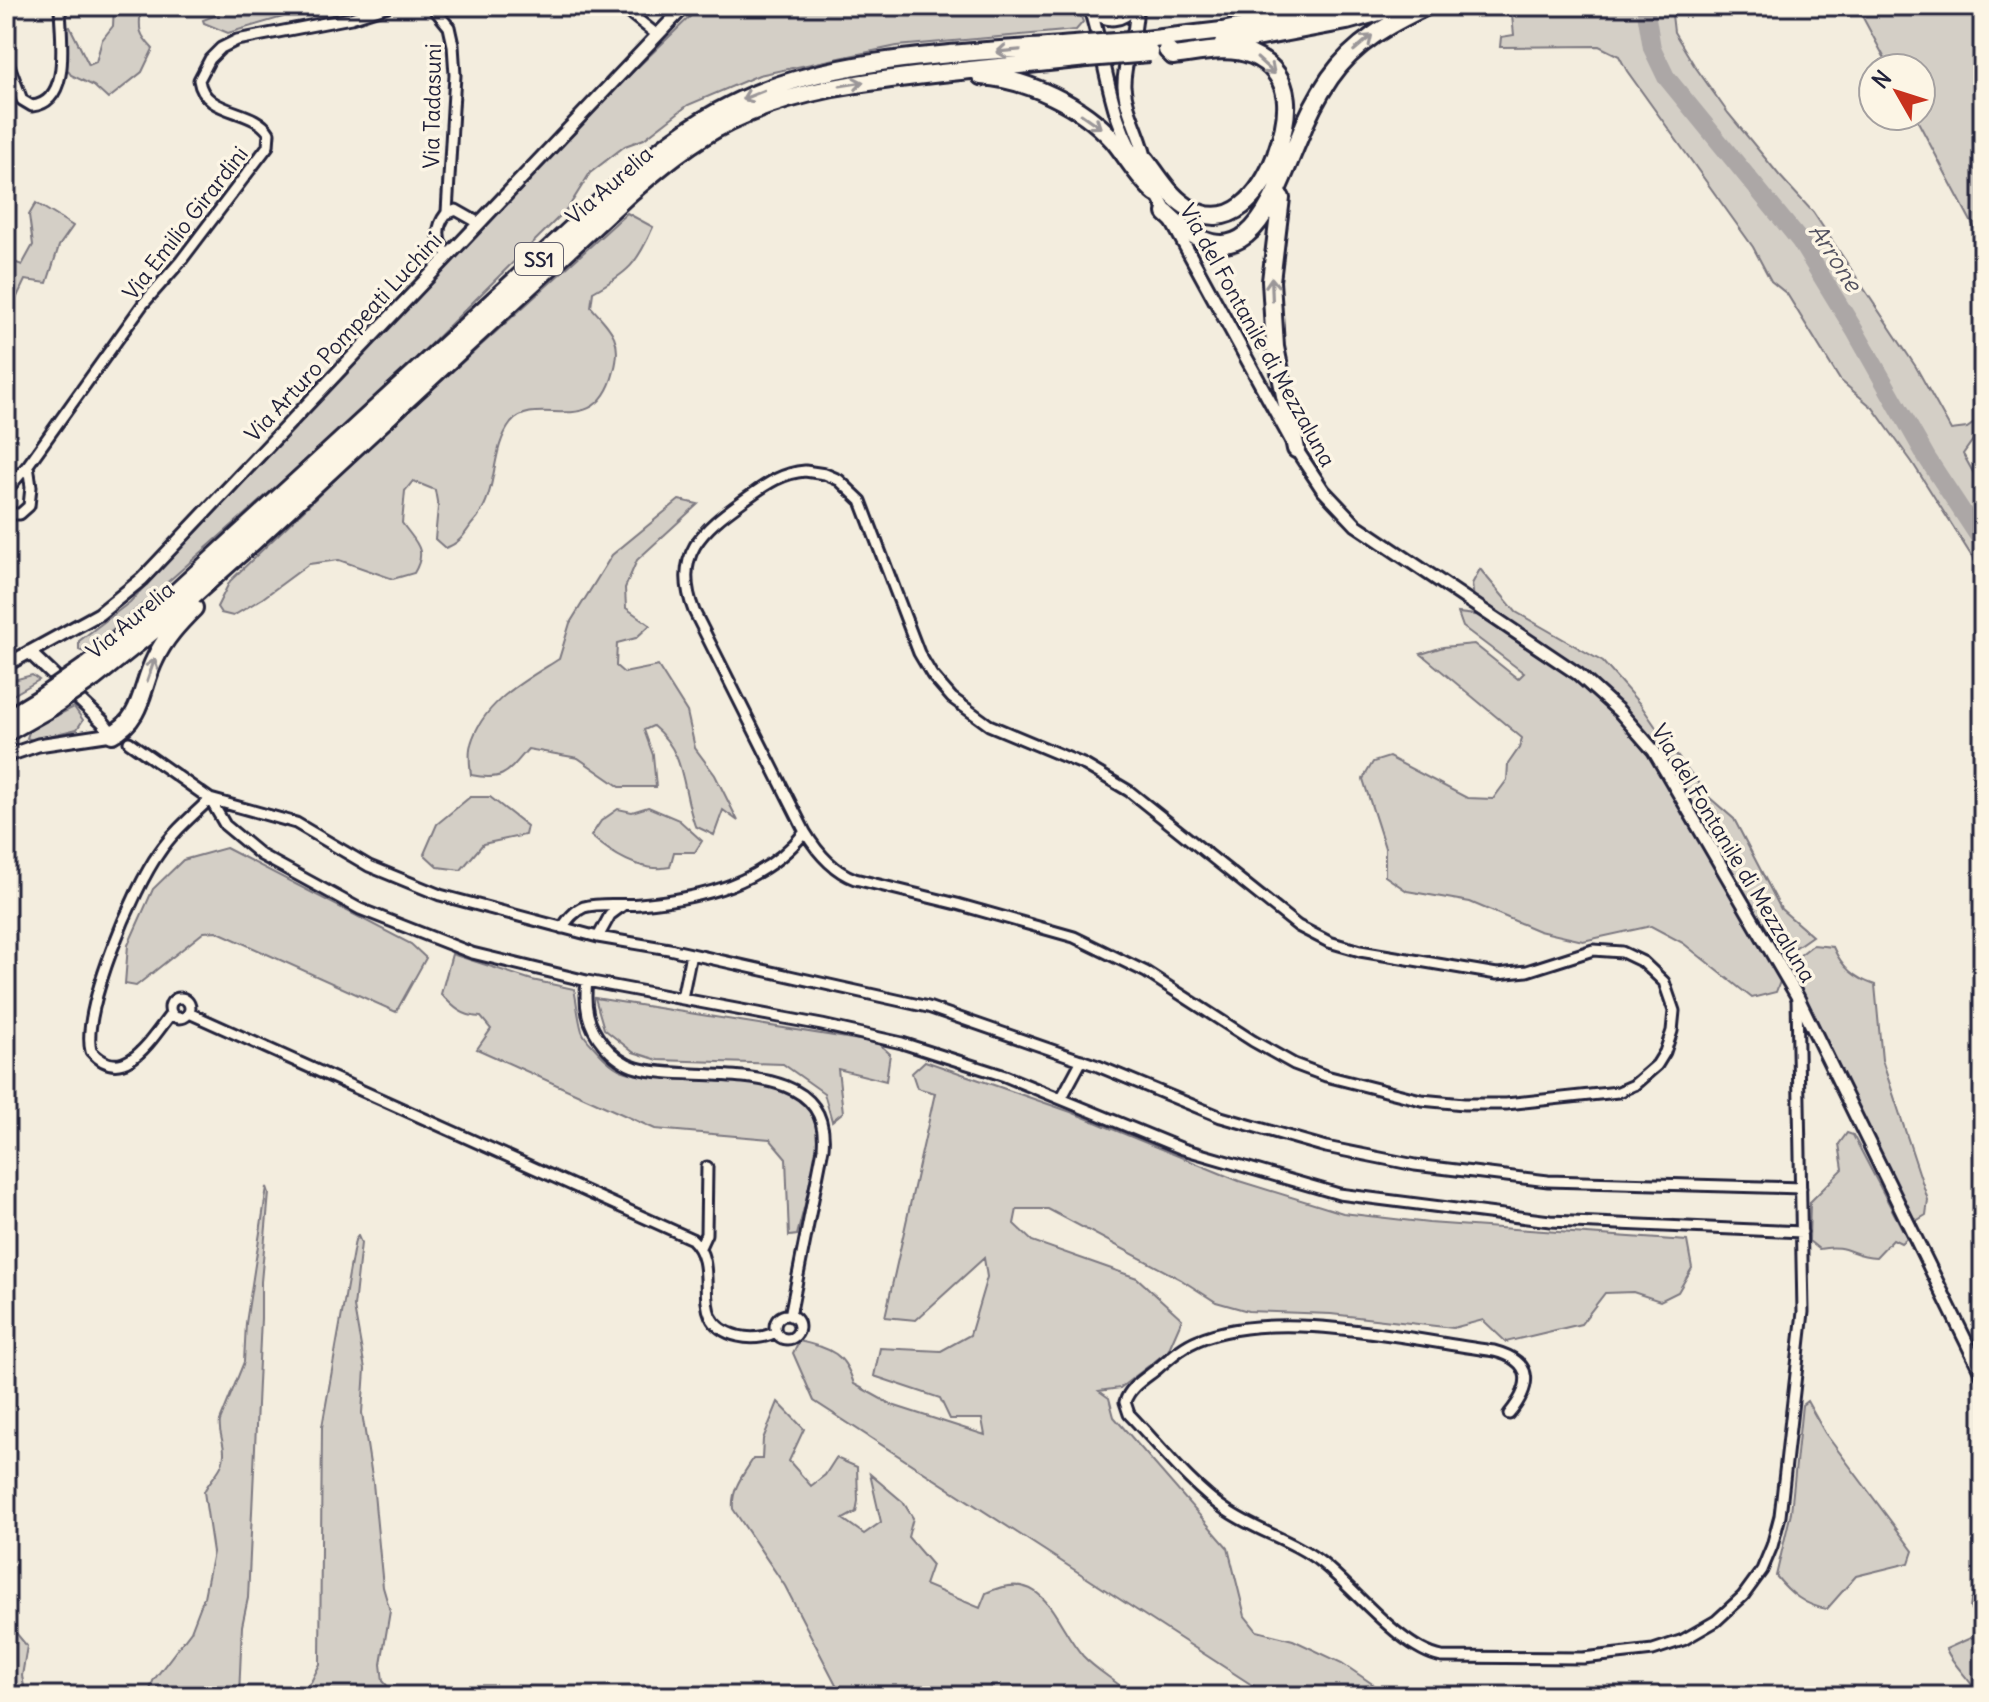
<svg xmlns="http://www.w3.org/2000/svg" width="1989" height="1702" font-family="Delius,sans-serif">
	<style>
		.green { fill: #d4cfc6; stroke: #7b7880; stroke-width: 2 }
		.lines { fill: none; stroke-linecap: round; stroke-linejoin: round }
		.river { stroke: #aca7a6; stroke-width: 18 }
		.minor-casing { stroke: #22223b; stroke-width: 15 }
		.tertiary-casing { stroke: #22223b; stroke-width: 17 }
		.trunk-casing { stroke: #22223b; stroke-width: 22 }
		.minor { stroke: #fcf5e5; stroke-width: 9 }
		.tertiary { stroke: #fcf5e5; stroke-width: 11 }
		.trunk { stroke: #fcf5e5; stroke-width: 16 }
		.trunk-bridge-casing { stroke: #22223b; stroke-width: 22; stroke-linecap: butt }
		.trunk-bridge { stroke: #fcf5e5; stroke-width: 16 }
		.oneway { stroke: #9a9698 }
		.labels { text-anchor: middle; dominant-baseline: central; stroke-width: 7; stroke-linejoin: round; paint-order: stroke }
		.shield { fill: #fcf5e5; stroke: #63616e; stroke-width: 2 }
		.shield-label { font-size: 20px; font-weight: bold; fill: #22223b }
		.street-label { font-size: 22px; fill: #22223b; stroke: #fcf5e5 }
		.water-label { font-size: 24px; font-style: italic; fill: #525160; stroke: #fcf5e5 }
	</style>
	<rect width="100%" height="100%" fill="#f3edde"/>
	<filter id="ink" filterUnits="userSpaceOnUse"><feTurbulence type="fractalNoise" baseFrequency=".0125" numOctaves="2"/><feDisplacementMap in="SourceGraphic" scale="16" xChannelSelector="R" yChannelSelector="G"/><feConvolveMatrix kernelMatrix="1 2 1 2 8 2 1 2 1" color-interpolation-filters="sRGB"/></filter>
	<g filter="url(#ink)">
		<!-- green -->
		<path class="green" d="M114 6H141C139 29 137 32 153 49L142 72 108 99 94 86 71 75 66 68 61 36 64 29 70 27 89 65 96 62 102 40 113 26Z
			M223 6H285L283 17 228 33 204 23 203 20 219 14Z
			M701 6H1077L1083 22 1076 30 897 46 759 75 688 105 644 139 625 146 590 173 568 208 370 404 96 645 84 652 79 650V641L130 602 614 90Z
			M1511 6H1671L1674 32 1694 65 1728 113 1779 175 1813 212 1916 367 1951 430 1967 428 1983 417V432L1973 440 1963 454 1983 490V574L1912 462 1873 408 1840 380 1787 294 1771 281 1753 247 1627 71 1619 56 1599 46 1500 47 1501 37 1514 35Z
			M1854 6H1983V244L1915 116H1921V68H1890L1861 14Z
			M36 203 73 226 59 246 47 283 25 280 6 320V259L22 265 33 245 29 215Z
			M627 213 653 227C637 264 629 272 593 292L591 307C611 329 623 339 614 371 596 443 537 392 511 423 492 447 497 484 482 510 479 516 475 521 471 525 463 537 458 544 445 548L435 539 438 507 435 490 413 481 405 491 402 523C416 543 428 549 414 573L393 579 339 560 309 564 263 598 233 616 221 613 217 607 230 581 368 448Z
			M679 500 698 504 637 560 625 588 626 608 650 625 636 638 617 643 616 666 624 673 658 666 687 712 695 748 715 775 738 821 723 810 714 835 695 826C681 787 687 754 653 726L644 730 653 755 656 787H620L578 758 528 749C508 772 504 782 471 775 470 766 468 753 471 744 483 702 524 681 559 659L570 623 612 555Z
			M1480 569 1516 612 1603 662 1640 704 1664 739 1710 798 1734 819 1781 909 1812 936 1792 950 1776 992 1752 998 1683 943 1651 926 1583 941 1539 931 1470 902 1407 891 1385 876V848L1363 779 1373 762 1389 757 1467 798 1493 799 1507 780 1508 764 1519 748 1522 738 1421 654 1443 647 1474 644 1518 679 1524 673 1463 627 1458 613 1476 615 1472 584Z
			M32 675 39 680 6 699V682Z
			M74 707 83 720 77 729 32 740 27 738 30 729Z
			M470 797H490L527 826 525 835 483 844 461 870 438 867 424 854 437 824Z
			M648 807 679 820 702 841 695 852H674L670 867C641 873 613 855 591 836L601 821 618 809 632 812Z
			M226 848 411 944 426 958 396 1012 216 931 204 932 136 986 125 984 128 945 153 889 183 860Z
			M1813 945 1833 947C1842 967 1854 978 1875 985L1882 1060 1928 1200 1926 1215 1914 1222 1801 988 1797 965 1800 955Z
			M452 954 532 980 574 989C577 1002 578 1018 582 1031 584 1037 589 1042 593 1046 601 1055 610 1065 621 1070 673 1092 806 1055 818 1133 821 1149 802 1215 797 1235L789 1236 786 1158 770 1139 655 1129 477 1049 491 1029 481 1017C463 1017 453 1007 441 994Z
			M595 998 878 1043 890 1054 886 1081 838 1069 843 1112 832 1121 824 1093 783 1064 658 1060 633 1052 604 1029Z
			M925 1061 1071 1112 1239 1181 1343 1213 1429 1223 1687 1241 1692 1268 1678 1292 1660 1301 1633 1292 1605 1293 1581 1324 1506 1342 1483 1320 1453 1328 1331 1314 1248 1311 1216 1302 1180 1279 1048 1209H1017L1014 1224 1032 1241 1137 1278 1182 1319 1168 1351 1120 1388 1099 1391 1109 1398 1114 1417 1228 1548 1245 1616 1257 1631 1293 1640 1342 1663 1390 1696H1269L814 1401 793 1353 799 1341C830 1349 844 1351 854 1384L892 1405 985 1435 982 1419H950L940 1398 874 1376 880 1348 941 1351 970 1335 987 1277 984 1258 916 1320 885 1317 935 1093 917 1088 912 1073Z
			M1847 1133 1853 1135 1907 1238 1901 1243 1893 1239 1876 1257C1850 1256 1848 1243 1819 1249L1809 1241 1810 1202 1843 1169 1839 1144Z
			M267 1187 269 1193 261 1282V1318L248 1598 242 1626 239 1696H148L153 1681 191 1631 204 1597 213 1552 204 1492C210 1478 225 1469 224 1452 224 1441 218 1432 220 1421L244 1362 246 1323Z
			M358 1236 361 1243 354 1307 365 1369 362 1413 373 1483 383 1587 390 1611 381 1664 383 1681 389 1688 400 1692 412 1691 414 1696H297L311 1682 320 1664 322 1427 355 1240Z
			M1807 1401 1825 1433 1913 1551 1909 1563 1856 1576 1827 1609C1805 1606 1790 1593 1776 1576L1791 1512 1802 1405Z
			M778 1402 804 1429 789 1461 811 1486 825 1475 836 1458 857 1467 858 1501 856 1512 843 1519 864 1534 881 1522 870 1474 903 1502 913 1518 908 1537 932 1565 925 1585 980 1608 986 1593C1046 1565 1053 1622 1083 1656 1097 1671 1117 1681 1132 1696H842L785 1586 733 1509C731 1489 743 1475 753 1459H762L763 1439Z
			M1983 1593V1625L1970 1608 1971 1600Z
			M6 1621 27 1646 22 1676 26 1696H6Z
			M1975 1636 1983 1644V1696H1979C1970 1678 1954 1667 1946 1649Z"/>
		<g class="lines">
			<!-- river -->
			<path class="river" d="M1645 6 1652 48 1666 77 1800 241 1855 331 1927 458 1983 543"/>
			<defs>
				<path id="minor" d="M432 6 449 27 453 45 455 75 447 212
					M621 6 656 34
					M6 57 22 100 32 106C73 102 60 34 60 6
					M448 255C437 242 435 228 446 214L456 210 479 223
					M805 471 825 474 839 480 861 501 919 653 932 675 952 698 989 725 1085 765 1129 791 1298 926 1329 942 1360 951 1497 974 1527 971 1593 950 1622 952 1643 962 1664 982 1674 1011 1672 1031 1665 1052 1657 1065 1634 1085 1618 1092 1506 1104H1464L1421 1100 1326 1076 1294 1064 1253 1041 1146 972 1074 937 957 904 855 879C833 871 817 852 805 832L694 611C672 555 702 530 744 500 764 486 780 473 805 471Z
					M6 491 28 465 143 304 180 262 268 146 269 133C253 107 204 116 199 80L210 59 221 48 237 40 351 18 388 6
					M6 508 13 514H20L29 506 31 487 28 465
					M129 742 210 799 225 825 261 855 360 909 472 953 587 981 822 1025 902 1043 1005 1076 1183 1149 1339 1194 1550 1221 1802 1232
					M562 928C568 919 574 911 584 907 602 902 622 906 640 904 703 898 763 884 805 832
					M598 937 610 915 622 906
					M587 981C584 1005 587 1025 603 1044 612 1055 623 1064 637 1068 692 1084 832 1053 823 1148L790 1316
					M170 1008a10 10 0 1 1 20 0a10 10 0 1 1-20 0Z
					M682 998 691 954
					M189 1013 692 1239C724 1269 683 1322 738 1336 751 1339 764 1338 776 1332
					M171 1014C151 1039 124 1088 91 1051 81 1011 134 887 159 853 173 832 192 816 210 799L296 823 369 866 440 895 598 937 669 949 928 1007 1098 1066 1221 1117 1326 1147 1415 1165 1548 1181 1801 1188
					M1061 1099 1082 1060
					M700 1247 706 1234 707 1167
					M775 1327a12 12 0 1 1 24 0a12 12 0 1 1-24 0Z
					M1509 1414C1531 1387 1536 1362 1494 1351 1411 1340 1276 1307 1198 1340 1183 1346 1171 1357 1158 1368 1146 1378 1130 1386 1125 1402L1129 1414C1159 1445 1191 1486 1226 1510 1256 1531 1293 1540 1322 1563 1356 1590 1401 1649 1442 1657L1583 1658 1653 1650 1683 1640 1716 1621 1743 1596 1762 1570 1772 1546 1780 1516 1803 1312 1797 998"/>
				<path id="tertiary" d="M1136 6C1138 34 1123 59 1124 86 1126 114 1143 138 1147 165
					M1090 9C1107 61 1109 126 1145 170
					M1091 10C1107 23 1122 22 1135 6
					M1154 189 1296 449 1323 490 1356 525 1578 674 1619 711 1654 751 1797 996 1983 1376
					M6 665 99 614 142 579 685 6
					M6 756 38 745 112 734 103 722 29 652"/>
				<path id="trunk" d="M1145 40 1222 31 1343 6
					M1223 44 1347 21 1401 6
					M981 76C1027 79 1082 105 1113 140 1128 158 1139 179 1156 193
					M1146 160C1158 176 1169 195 1186 206 1230 236 1262 192 1276 155 1289 118 1297 75 1252 55 1228 45 1198 53 1173 56L1167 50
					M1281 198 1271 281 1275 347 1296 449
					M1166 213C1247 293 1272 200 1299 138 1307 117 1317 97 1330 78 1355 42 1389 24 1427 6
					M85 667 160 607 621 183C655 153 690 125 731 105 834 53 972 54 1086 44
					M94 678 153 631 253 542 630 193C661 166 692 140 729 122 795 89 869 81 941 73 990 68 1038 63 1087 58
					M6 719 39 699
					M6 733 50 708
					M112 734C143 719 141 686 155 659 164 639 179 623 194 608"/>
			</defs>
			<!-- minor casing -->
			<use href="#minor" class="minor-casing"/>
			<!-- tertiary casing -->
			<use href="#tertiary" class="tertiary-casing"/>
			<!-- trunk casing -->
			<use href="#trunk" class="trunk-casing"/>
			<!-- minor -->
			<use href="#minor" class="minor"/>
			<!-- tertiary -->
			<use href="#tertiary" class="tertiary"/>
			<!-- trunk -->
			<use href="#trunk" class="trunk"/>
			<defs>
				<path id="trunk-bridge" d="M1086 44 1145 40
					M1087 58 1150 53
					M39 699 85 667
					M50 708 94 678"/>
			</defs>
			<!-- trunk-bridge casing -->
			<use href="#trunk-bridge" class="trunk-bridge-casing"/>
			<!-- trunk-bridge -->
			<use href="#trunk-bridge" class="trunk-bridge"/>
		</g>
		<!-- one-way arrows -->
		<defs><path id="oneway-shaft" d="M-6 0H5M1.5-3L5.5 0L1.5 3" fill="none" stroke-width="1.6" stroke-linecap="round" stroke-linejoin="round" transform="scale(2)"/></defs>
		<g class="oneway">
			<use href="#oneway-shaft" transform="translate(1363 43) rotate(-40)"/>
			<use href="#oneway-shaft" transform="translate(1008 51) rotate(175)"/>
			<use href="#oneway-shaft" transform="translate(1266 66) rotate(42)"/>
			<use href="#oneway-shaft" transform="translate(852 84) rotate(-9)"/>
			<use href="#oneway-shaft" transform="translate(753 95) rotate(158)"/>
			<use href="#oneway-shaft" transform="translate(1091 121) rotate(35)"/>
			<use href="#oneway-shaft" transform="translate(1272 289) rotate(-92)"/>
			<use href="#oneway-shaft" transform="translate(151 670) rotate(-71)"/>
		</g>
	</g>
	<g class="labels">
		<!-- shield labels -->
		<rect class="shield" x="515" y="243" width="48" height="32" rx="6"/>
		<g class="shield-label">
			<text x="539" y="259">SS1</text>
		</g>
		<!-- street labels -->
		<g class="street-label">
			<text transform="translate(432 106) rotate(-89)">Via Tadasuni</text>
			<text transform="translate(609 185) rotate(-41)">Via Aurelia</text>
			<text transform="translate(185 223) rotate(-52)">Via Emilio Girardini</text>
			<text transform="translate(1258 335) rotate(61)">Via del Fontanile di Mezzaluna</text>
			<text transform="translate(343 337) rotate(-47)">Via Arturo Pompeati Luchini</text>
			<text transform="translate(130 620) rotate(-40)">Via Aurelia</text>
			<text transform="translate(1734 853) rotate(59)">Via del Fontanile di Mezzaluna</text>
		</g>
		<!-- water labels -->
		<g class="water-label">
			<text transform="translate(1836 257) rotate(57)">Arrone</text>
		</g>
	</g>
	<!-- margin -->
	<rect width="1989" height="1702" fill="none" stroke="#fcf5e5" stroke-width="32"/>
	<rect x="16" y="16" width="1957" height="1670" fill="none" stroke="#22223b" stroke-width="3" filter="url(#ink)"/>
	<!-- north arrow -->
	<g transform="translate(1897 92) rotate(309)"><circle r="38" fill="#fcf5e5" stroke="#a5a1a1" stroke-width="2"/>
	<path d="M0-6L14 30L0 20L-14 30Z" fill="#c8321e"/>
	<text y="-12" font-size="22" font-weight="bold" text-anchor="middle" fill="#22223b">N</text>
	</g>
</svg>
